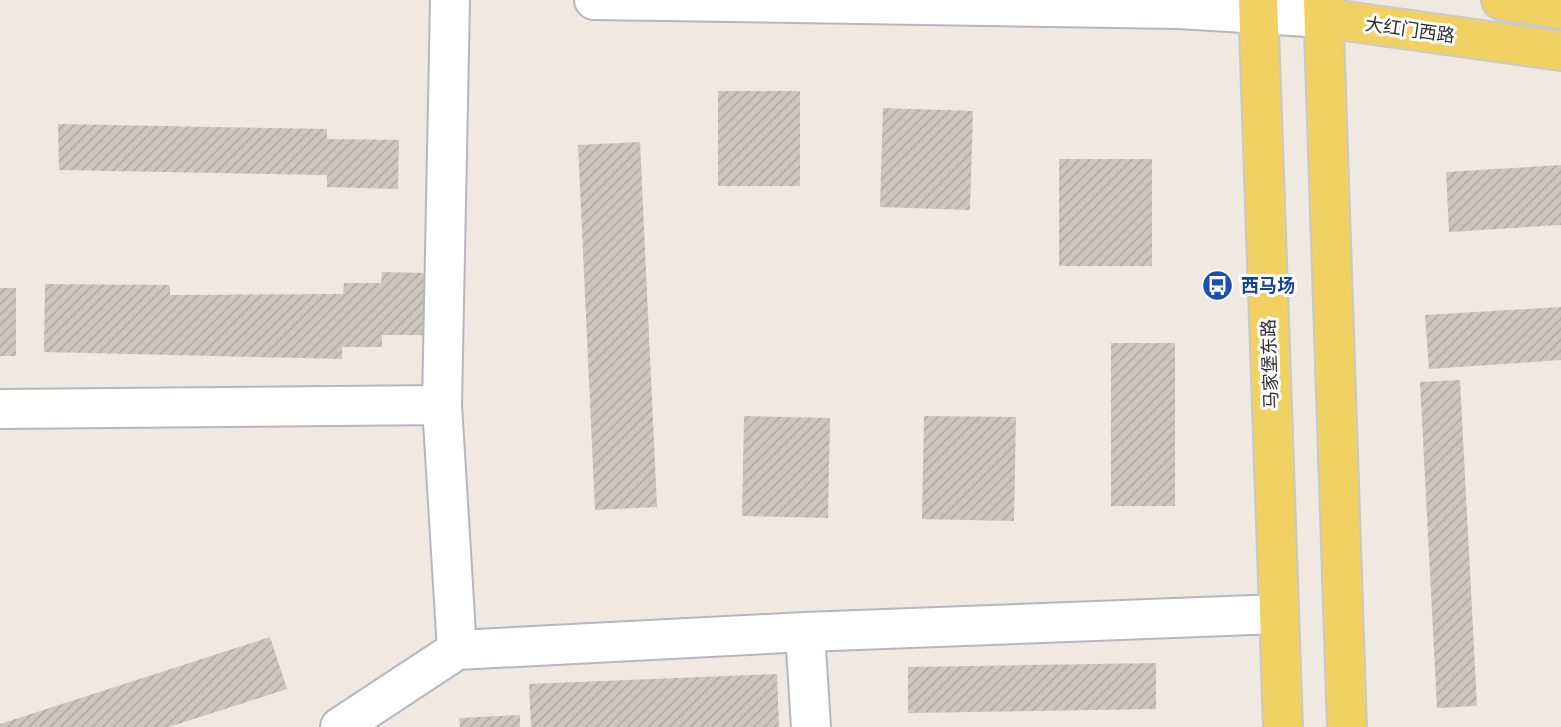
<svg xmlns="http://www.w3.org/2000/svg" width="1561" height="727" font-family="Montserrat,'Noto Sans SC',sans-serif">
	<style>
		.building { fill: url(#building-hatch) }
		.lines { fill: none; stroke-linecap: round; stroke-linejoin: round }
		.minor-casing { stroke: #b4b7c1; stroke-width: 42 }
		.major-casing { stroke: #c9c9c9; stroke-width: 42 }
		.minor { stroke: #fff; stroke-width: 38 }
		.major { stroke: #f2d163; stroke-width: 38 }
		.labels { text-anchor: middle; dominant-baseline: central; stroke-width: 6; stroke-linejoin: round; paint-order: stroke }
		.street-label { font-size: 18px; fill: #2e2e2e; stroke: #fff }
		.transit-label { font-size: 18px; font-weight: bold; fill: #164399; stroke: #fff; text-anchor: start }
	</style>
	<defs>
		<pattern id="building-hatch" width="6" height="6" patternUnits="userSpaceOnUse" patternTransform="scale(1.75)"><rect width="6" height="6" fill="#cbc7bf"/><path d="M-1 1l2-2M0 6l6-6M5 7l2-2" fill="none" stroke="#afaba4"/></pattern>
	</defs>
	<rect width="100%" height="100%" fill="#efe9e1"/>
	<!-- building -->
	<path class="building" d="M718 91H800V186H718Z
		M883 108 973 111 970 210 880 207Z
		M58 124 327 129V139L399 140 398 189 327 187V175L59 170Z
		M640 142 657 507 595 510 578 145Z
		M1059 159H1152V266H1059Z
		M1561 165V225L1449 232 1446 172Z
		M382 272 425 273 423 335H382V347H342V359L44 352 45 284 170 285V295L343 294 344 283H381Z
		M0 288H16V356H0Z
		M1561 307V360L1429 369 1425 315Z
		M1111 343H1175V506H1111Z
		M1460 380 1477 706 1437 708 1420 382Z
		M744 416 830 418 828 518 742 516Z
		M924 416 1016 417 1014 521 922 519Z
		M270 637 287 689 169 727H0V724Z
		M1156 663V709L908 713V667Z
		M777 674 779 727H531L529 684Z
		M520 715V727H460L459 718Z"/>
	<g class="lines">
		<defs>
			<path id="minor" d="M450 0 442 405 457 650
				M594 0 1179 9 1324 18
				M0 409 442 405
				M805 632 811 727
				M340 727 457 650 805 632 1278 614"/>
			<path id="major" d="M1258 0 1283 727
				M1323 0 1347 727
				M1501 0 1561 9
				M1324 18 1561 51"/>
		</defs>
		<!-- minor casing -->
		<use href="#minor" class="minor-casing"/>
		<!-- major casing -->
		<use href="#major" class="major-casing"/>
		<!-- minor -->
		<use href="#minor" class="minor"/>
		<!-- major -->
		<use href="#major" class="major"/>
	</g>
	<!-- icons -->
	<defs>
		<symbol id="bus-disc" viewBox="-11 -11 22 22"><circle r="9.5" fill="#1a4fb4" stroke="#fff"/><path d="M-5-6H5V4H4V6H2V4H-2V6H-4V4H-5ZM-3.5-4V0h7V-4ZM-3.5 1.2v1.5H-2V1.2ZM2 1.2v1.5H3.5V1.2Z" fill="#fff"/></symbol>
	</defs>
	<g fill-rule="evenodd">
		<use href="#bus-disc" x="1200" y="268" width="35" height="35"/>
	</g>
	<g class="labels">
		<!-- street labels -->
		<g class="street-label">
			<text transform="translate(1410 30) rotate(8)">大红门西路</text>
			<text transform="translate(1270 364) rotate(-92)">马家堡东路</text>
		</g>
		<!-- transit labels -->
		<g class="transit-label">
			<text x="1241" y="286">西马场</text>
		</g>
	</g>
</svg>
